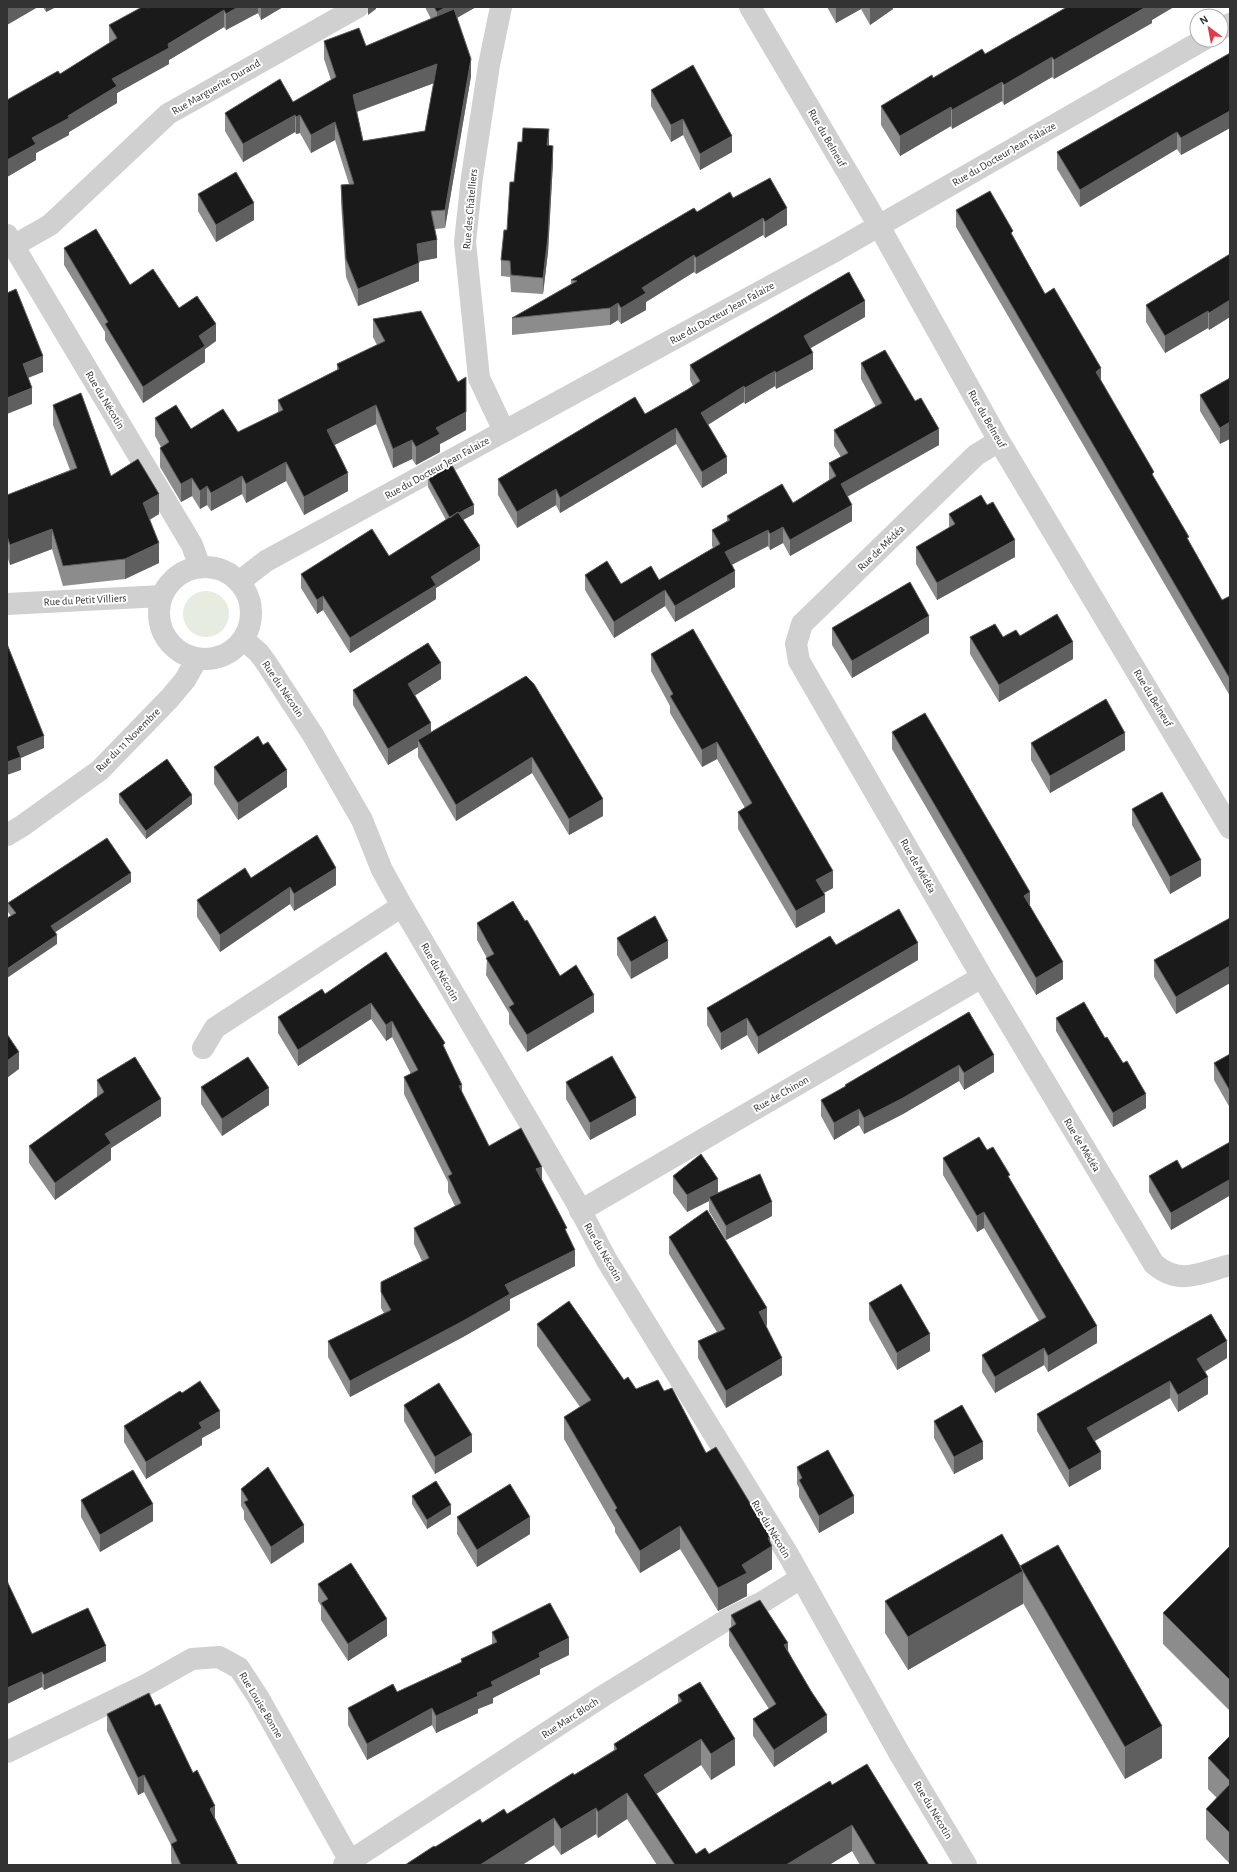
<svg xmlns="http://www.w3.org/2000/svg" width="1237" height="1872" font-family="'Alegreya Sans',sans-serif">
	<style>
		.green { fill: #e6ecdf }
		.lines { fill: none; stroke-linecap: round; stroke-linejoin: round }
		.minor { stroke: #d0d0d0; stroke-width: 22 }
		.wall { fill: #8c8c8c; fill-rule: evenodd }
		.shaded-wall { fill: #5f5f5f }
		.building { fill: #1a1a1a; stroke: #5f5f5f; fill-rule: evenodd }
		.labels { text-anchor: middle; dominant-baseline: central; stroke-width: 4; stroke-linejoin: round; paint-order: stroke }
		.street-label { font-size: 11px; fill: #333; stroke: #fff }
	</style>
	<rect width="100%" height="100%" fill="#fff"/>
	<!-- green -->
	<path class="green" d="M183 614a23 23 0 1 1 46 0a23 23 0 1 1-46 0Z"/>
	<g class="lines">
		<!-- minor -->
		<path class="minor" d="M501 7 489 65 472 177 465 242 479 378 504 431
			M750 7 879 226 999 441 1230 828
			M1221 29 1230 24
			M7 235 192 545 200 567
			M13 246 50 225 168 114 358 7
			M999 441 976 455 802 624 796 644 799 661 982 977 1154 1264C1180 1286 1201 1273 1230 1265
			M159 613a46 46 0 1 1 92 0a46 46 0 1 1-92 0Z
			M239 582 266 561 835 251 1203 40
			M7 604 162 596
			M243 639 259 653 267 664 313 735 362 820 382 870 402 906 575 1200 606 1259 789 1556 898 1751 966 1865
			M7 835 22 826 100 770 169 699 185 680 197 659
			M203 1048 215 1028 402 906
			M580 1211 982 977
			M7 1752 144 1686 192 1659 219 1657 239 1668 258 1697 350 1861
			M344 1865 603 1696 728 1619 761 1603 801 1578"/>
	</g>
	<!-- wall -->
	<path class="wall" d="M43 7H56L46 12Z
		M150 7H283L261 20 258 13 226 30 224 27 169 60V64L117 93V103L69 132V135L36 153V160L7 177V100L60 74 110 43 109 41V25Z
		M425 7H476L457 18 471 76 445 228 435 229 437 258 419 261V281L358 306 346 277 341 203V185L349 184 335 140 311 153 300 133 296 134 295 132 243 162 225 131V113L293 102 331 80 324 59V41L366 46 431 19ZM434 83 425 131 363 141 357 112Z
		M827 7H893V9L870 25 861 9 836 23Z
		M1152 20V23L1054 79 1052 77 1004 105 1002 101 952 129 951 126 900 156 881 125V106L933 78 985 54Z
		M1230 53V128L1181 155 1177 149 1080 207 1057 169V152Z
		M651 90 732 152 700 170 683 135 671 142 651 106Z
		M549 145 553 162 548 252 543 294 511 292 510 277 501 276V260L507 230 514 182Z
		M198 194 254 220 216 242 198 211Z
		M733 198 787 225 765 238 763 235 696 274 694 272 646 302V310L621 324 618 320 610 325 512 335V318L571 284V280L697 212Z
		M956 210 1013 236 1045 294 1101 382 1189 541 1222 600 1230 597V696L956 227Z
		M64 248 130 285 216 341 205 349V362L143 403 105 340V332L64 265Z
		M1230 254V317L1209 330 1208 328 1165 353 1146 322V305Z
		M865 317 810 348 813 369 776 389 775 386 745 404 744 402 708 425 727 473 702 488 676 444 560 513 556 505 517 528 498 495V479L645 414 693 386 690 380V365Z
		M373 319 466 430 440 444V452L416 465 412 459 393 468 376 424 334 445 348 491 304 515 286 481 246 503 242 494 211 511 207 505 200 509 192 496 181 502 160 467V448L161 447 155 436V418L191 429 238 432 278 413V400L337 370V364L377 345 373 337Z
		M861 363 939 445 847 497 852 521 790 556 783 543 770 550 768 546 732 565 735 587 675 622 665 606 614 638 585 590V575L621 584 659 580 713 548 712 546V530L727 521V516L793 503 829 480V463L841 457 834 446V430L876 407 861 379Z
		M1230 378 1220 444 1200 411V395Z
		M53 405 111 476 159 514 150 520 159 563 125 579 63 586 52 549 10 565 7 556V495L70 470 53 425Z
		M428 478 474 514 463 520 480 560 436 588V599L350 653 323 610 317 614 301 588V574L389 556 446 520 428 487Z
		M949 514 1015 557 937 600 916 564V547L949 528Z
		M832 628 929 633 852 678 832 645Z
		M1020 636 1073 659 999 702 970 654V637H1003Z
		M651 654 833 888 824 893 825 912 796 928 738 829V812L745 808 717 759 702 767 670 713V706L651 671Z
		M526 676 603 816 569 835 532 773 456 821 418 757V747L388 765 353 705V690L441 679 415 695 431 732Z
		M892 732 1030 906 1063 979 1036 995 892 749Z
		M1031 743 1125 750 1050 793 1031 760Z
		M263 745 287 787 238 820 214 784V767Z
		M119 794 192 804 146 839 119 803Z
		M1132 809 1201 876 1170 894 1132 825Z
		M251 878 336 885 294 911 290 904 220 952 197 917V900Z
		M131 882 55 932 57 944 11 916 8 912V903Z
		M1230 918V983L1176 1014 1154 977V960Z
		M477 923 560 976 594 1012 527 1052 509 1024V1013L486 975 487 958 477 940Z
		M617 938 668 958 631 979 617 955Z
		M836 945 918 960 758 1054 747 1035 721 1050 707 1025V1008Z
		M386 952 445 1049 462 1093 489 1146 542 1180 567 1234 575 1266 510 1299V1310L463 1337 350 1397 328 1357V1341L384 1313 381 1308V1282L422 1261 414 1244V1228L455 1206 448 1192V1182L404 1094V1077L411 1074 392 1037 386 1041 371 1019 298 1066 278 1033V1017L325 994Z
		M969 1012 994 1072 964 1090 959 1081 903 1114 864 1134 859 1125 834 1140 821 1116V1100L845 1087V1085Z
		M1056 1018 1146 1108 1113 1127 1056 1031Z
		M1230 1054V1108L1214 1080V1063Z
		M97 1080 161 1116 111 1148V1160L55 1200 29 1163V1146L97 1098Z
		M566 1082 636 1115 590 1140 566 1099Z
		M201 1087 269 1105 222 1136 201 1104Z
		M1230 1142V1197L1229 1196 1171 1230 1149 1192V1176L1182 1169Z
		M987 1150 1010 1179 1097 1343 1048 1372 1044 1365 995 1393 982 1372V1355L1039 1321 984 1228 977 1232 943 1175V1158Z
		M673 1176 718 1193 772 1216 726 1240 709 1211V1201L687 1212 673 1193Z
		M669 1237 767 1325 766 1326 782 1375 726 1408 698 1358V1341L717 1332 669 1254Z
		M869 1303 930 1351 897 1370 869 1320Z
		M537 1324 624 1380 636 1389 664 1391 706 1453 770 1542 772 1569 747 1584V1596L718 1611 680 1549 640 1573 615 1532V1528L564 1439V1417L580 1407 537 1346Z
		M1227 1358 1205 1372 1208 1394 1178 1412 1170 1398 1095 1441 1101 1469 1069 1487 1037 1431V1414Z
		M182 1393 220 1428 202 1438V1445L146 1479 124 1442V1426Z
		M404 1405 472 1452 435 1474 404 1421Z
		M934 1421 983 1459 954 1474 934 1438Z
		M797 1467 854 1513 819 1533 799 1497V1488L797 1484Z
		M241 1489 304 1542 271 1564 244 1519V1511L241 1506Z
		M412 1496 451 1514 427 1529 412 1504Z
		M81 1500 153 1521 100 1552 81 1517Z
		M457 1517 530 1534 477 1567 457 1534Z
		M1230 1546V1711L1163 1644V1613Z
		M1020 1566 1162 1758 1125 1779 1023 1603 908 1670 885 1633V1601Z
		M7 1581 32 1634 106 1661 44 1690 42 1687 7 1704Z
		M318 1584 387 1636 348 1661 321 1620V1606L318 1601Z
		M731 1615 788 1650 827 1732 774 1767 753 1736V1719L769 1709 729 1646V1629L731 1628Z
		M492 1632 569 1655 540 1669V1674L493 1698V1703L478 1709V1713L436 1733 432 1725 367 1760 348 1725V1708L397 1692 461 1662V1659L492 1644Z
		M678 1695 735 1765 711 1780 701 1765 656 1794 696 1854H709L832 1785 929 1865H860L852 1851 829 1865H657L627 1819 598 1838 596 1834 561 1855 554 1845 522 1865H405L435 1847 482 1823 507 1814 574 1775 614 1750V1744L678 1703Z
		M155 1706 215 1818 238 1865H172L171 1861V1845L144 1792 138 1795 107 1731V1714Z
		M1230 1736V1864L1206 1839V1809L1217 1798 1208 1789V1758Z"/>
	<!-- shaded-wall -->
	<path class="shaded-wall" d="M9 7H38L7 25V8Z
		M46 7H56L46 12Z
		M238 7H258V13L226 30V14Z
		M261 7H283L261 20Z
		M368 7H376V9L368 15Z
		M446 7H476L437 29V12Z
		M836 7H861V9L836 23Z
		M870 7H893V9L870 25Z
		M1146 7H1174L1152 20V23L1054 79V60Z
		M224 10V27L169 60V64L117 93V103L69 132V135L36 153V160L7 177V160L32 138 68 116 112 79Z
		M1052 57V77L1004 105V85Z
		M471 59V76L445 228V210Z
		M437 64V82L353 113V95Z
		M1002 82V101L952 129V110Z
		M951 107V126L900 156V136Z
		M1230 111V128L1181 155V138Z
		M295 115V132L243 162V144Z
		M300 115V133L296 134V117Z
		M683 119V135L671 142V125Z
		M335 122V140L311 153V135Z
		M549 129V146L547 145Z
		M1177 132V149L1080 207V190Z
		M732 136V152L700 170V154Z
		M553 146V162L548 252 543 294V278Z
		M254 203V220L216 242V225Z
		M787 208V225L765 238V222Z
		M763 218V235L696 274V258Z
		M437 240V258L417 262V244Z
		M694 255V272L646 302V310L621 324V308L642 288Z
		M419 263V281L358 306V289Z
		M1230 300V317L1209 330V313Z
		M865 301V317L804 352V336Z
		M618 303V320L610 325V308Z
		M1208 311V328L1165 353V336Z
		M216 324V341L205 349V362L143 403V387L199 336Z
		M813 353V369L776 389V373Z
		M43 356V372L23 380V364Z
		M1101 368V385L1096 372Z
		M775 371V386L745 404V388Z
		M744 386V402L701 429V413Z
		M32 388V404L7 414V398Z
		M376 405V424L327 449V430Z
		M466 412V430L440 444V452L416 465V447L436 428Z
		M1230 422V439L1220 444V428Z
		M676 428V444L560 513V498Z
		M939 429V445L841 500V484Z
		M412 440V459L393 468V449Z
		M727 457V473L702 488V472Z
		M286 462V481L246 503V484Z
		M348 473V491L304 515V497Z
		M242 476V494L211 511V493Z
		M192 478V496L181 502V484Z
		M207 486V505L200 509V491Z
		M556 489V505L517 528V512Z
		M159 494V514L143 523V503Z
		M474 505V514L450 527V518Z
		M852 505V521L790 556V540Z
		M783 527V543L770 550V534Z
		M52 529V549L10 565V545Z
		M768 530V546L725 568V552Z
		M1015 540V557L937 600V583Z
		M159 543V563L125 579V559Z
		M480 546V560L436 588V599L350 653V638L431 577Z
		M735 571V587L675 622V606Z
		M665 590V606L614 638V622Z
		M323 596V610L317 614V600Z
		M929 616V633L852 678V661Z
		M1073 642V659L999 702V685Z
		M441 663V679L408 700V684Z
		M431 723V738L418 740V747L388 765V749Z
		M1125 733V750L1050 793V776Z
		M44 736V748L21 758V770L7 775V762L17 747Z
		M717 742V759L702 767V750Z
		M532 757V773L456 821V805Z
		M287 770V787L238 820V803Z
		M192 795V804L146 839V831Z
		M603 799V816L569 835V819Z
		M1201 860V876L1170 894V877Z
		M336 868V885L294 911V894Z
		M833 871V888L816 897V880Z
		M131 873V882L51 935V926Z
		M290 887V904L220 952V935Z
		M1030 892V909L1024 896Z
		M825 895V912L796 928V911Z
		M57 935V944L7 978V969Z
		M668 941V958L631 979V962Z
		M918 943V960L758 1054V1037Z
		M1063 962V979L1036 995V978Z
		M1230 966V983L1176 1014V997Z
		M594 995V1012L527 1052V1035Z
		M371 1003V1019L298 1066V1050Z
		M747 1018V1035L721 1050V1033Z
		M392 1021V1037L386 1041V1025Z
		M19 1052V1069L7 1078V1061Z
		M994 1055V1072L964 1090V1073Z
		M959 1065V1081L903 1114 864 1134V1118Z
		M462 1085V1101L459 1086Z
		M269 1088V1105L222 1136V1119Z
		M1146 1094V1108L1113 1127V1113Z
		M636 1098V1115L590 1140V1123Z
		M161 1099V1116L111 1148V1160L55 1200V1183L105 1134Z
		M859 1109V1125L834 1140V1123Z
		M542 1167V1183L536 1169Z
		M718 1179V1196L709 1197V1201L687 1212V1195Z
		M1229 1180V1196L1171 1230V1213Z
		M772 1202V1216L726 1240V1226Z
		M984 1212V1228L977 1232V1216Z
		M575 1250V1266L510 1299V1310L463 1337 350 1397V1381L505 1285Z
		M767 1308V1325L759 1329V1312Z
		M1097 1326V1343L1048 1372V1356Z
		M930 1334V1351L897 1370V1353Z
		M1227 1341V1358L1197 1376V1359Z
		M1044 1348V1365L995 1393V1377Z
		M782 1358V1375L726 1408V1391Z
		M1208 1377V1394L1178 1412V1395Z
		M1170 1381V1398L1087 1445V1428Z
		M220 1411V1428L202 1438V1445L146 1479V1462L199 1423Z
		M472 1435V1452L435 1474V1457Z
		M983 1442V1459L954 1474V1457Z
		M1101 1452V1469L1069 1487V1470Z
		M854 1496V1513L819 1533V1516Z
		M153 1504V1521L100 1552V1535Z
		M451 1505V1514L427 1529V1520Z
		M530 1517V1534L477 1567V1550Z
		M304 1525V1542L271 1564V1547Z
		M680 1526V1549L640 1573V1551Z
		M770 1536V1547L772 1546V1569L747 1584V1596L718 1611V1588Z
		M1023 1571V1604L908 1670V1637Z
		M387 1619V1636L348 1661V1644Z
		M569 1638V1655L540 1669V1674L493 1698V1703L478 1709V1713L436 1733V1716L477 1693 491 1682 539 1653Z
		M788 1643V1660L784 1645Z
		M106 1646V1661L44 1690V1675Z
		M42 1672V1687L7 1704V1688Z
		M432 1708V1725L367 1760V1744Z
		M827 1715V1732L774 1767V1750Z
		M1162 1726V1758L1125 1779V1747Z
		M701 1739V1765L644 1802V1775Z
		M735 1739V1765L711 1780V1754Z
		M144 1775V1792L138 1795V1778Z
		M627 1793V1819L598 1838V1812Z
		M215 1806V1823L210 1809Z
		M596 1808V1834L561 1855V1829Z
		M554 1818V1845L522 1865H480Z
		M852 1825V1851L829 1865H786Z"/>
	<!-- building -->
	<path class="building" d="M142 7H147L148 8 150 7H238L226 14 224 10 168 44 169 48 112 79 117 86 68 116 69 118 32 138 36 144 7 160V100L58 71 60 74 117 38 109 25Z
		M434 7H446L437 12Z
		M1067 7H1146L1054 60 1052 57 1004 85 1002 82 952 110 951 107 900 136 881 106 932 75 933 78 982 49 985 54Z
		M454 9 471 59 445 210 431 211 437 240 417 244 419 263 358 289 346 259 341 185 354 184 335 122 311 135 300 115 296 117 295 115 243 144 225 113 280 79 293 102 336 77 324 41 359 28 366 46ZM437 64 425 131 363 141 353 95Z
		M1230 53V111L1181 138 1177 132 1080 190 1057 152Z
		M693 65 732 136 700 154 683 119 671 125 651 90Z
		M523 128 549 129 547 145 553 146 548 236 543 278 511 275 510 261 501 260 504 230H507L510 182H514L518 142H522Z
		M236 172 254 203 216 225 198 194Z
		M770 178 787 208 765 222 763 218 696 258 694 255 642 288 646 293 621 308 618 303 610 308 512 318 577 281 571 280 694 208 697 212 730 192 733 198Z
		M990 191 1013 231 1011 233 1045 294 1054 288 1101 368 1096 372 1154 472 1152 474 1189 537 1187 538 1222 600 1230 596V679L956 210Z
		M96 229 130 285 153 269 179 308 197 296 216 324 199 336 205 346 143 387 105 324 108 322 64 248Z
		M1230 254V300L1209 313 1208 311 1165 336 1146 305Z
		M849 272 865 301 804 336 813 353 776 373 775 371 745 388 744 386 701 413 727 457 702 472 676 428 560 498 556 489 517 512 498 479 635 397 645 414 687 390 700 381 690 365Z
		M16 289 43 356 23 364 32 388 7 398V293Z
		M421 311 458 382 466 377V412L436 428 440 434 416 447 412 440 393 449 376 405 327 430 348 473 304 497 286 462 246 484 242 476 211 493 207 486 200 491 192 478 181 484 160 448 169 442 155 418 176 405 191 429 223 409 238 432 283 410 278 400 339 369 337 364 385 341 373 319Z
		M885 350 915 401 921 398 939 429 841 484 852 505 790 540 783 527 770 534 768 530 725 552 735 571 675 606 665 590 614 622 585 575 607 561 621 584 651 566 659 580 720 544 712 530 730 520 727 516 782 484 793 503 836 476 829 463 848 453 834 430 882 403 861 363Z
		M1230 378V422L1220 428 1200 395Z
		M81 393 111 476 138 459 159 494 143 503 159 543 125 559 63 566 52 529 10 545 7 536V495L77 468 53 405Z
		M452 465 474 505 459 513 458 512 450 518 428 478Z
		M981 495 987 505 993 502 1015 540 937 583 916 547 955 524 949 514Z
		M458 512 480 546 431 577 436 585 350 638 323 596 317 600 301 574 372 529 389 556Z
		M910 582 929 616 852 661 832 628Z
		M1057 614 1073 642 999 685 970 637 995 624 1003 637 1016 630 1020 636Z
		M693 629 833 871 816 880 825 895 796 911 738 812 752 803 717 742 702 750 670 696 673 694 651 654Z
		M428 643 441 663 408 684 431 723 388 749 353 690Z
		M7 644 44 736 17 747 21 757 7 762Z
		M526 676 534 684 603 799 569 819 532 757 456 805 418 740Z
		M1106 699 1125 733 1050 776 1031 743Z
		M925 713 1030 892 1024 896 1063 962 1036 978 892 732Z
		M258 736 263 745 268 742 287 770 238 803 214 767Z
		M167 759 192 795 146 831 119 794Z
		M1162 792 1201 860 1170 877 1132 809Z
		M317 835 336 868 294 894 290 887 220 935 197 900 245 868 251 878Z
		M107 838 131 873 51 926 57 935 7 969V918L16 913 8 903Z
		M513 901 525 921 527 920 560 976 576 965 594 995 527 1035 509 1007 514 1004 486 958 494 954 477 923Z
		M899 909 918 943 758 1037 747 1018 721 1033 707 1008 830 936 836 945Z
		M655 916 668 941 631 962 617 938Z
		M1230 918V966L1176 997 1154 960Z
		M386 952 445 1043 443 1045 462 1085 459 1086 489 1146 521 1128 542 1167 536 1169 567 1228 565 1229 575 1250 505 1285 510 1294 463 1321 350 1381 328 1341 391 1310 381 1292V1282L429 1258 414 1228 461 1203 448 1176 452 1174 404 1077 418 1070 392 1021 386 1025 371 1003 298 1050 278 1017 322 989 325 994Z
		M1084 1002 1105 1038 1107 1037 1123 1063 1127 1061 1146 1094 1113 1113 1056 1018Z
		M969 1012 994 1055 964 1073 959 1065 903 1098 864 1118 859 1109 834 1123 821 1100 846 1086 845 1085Z
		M7 1034 19 1052 7 1061Z
		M1230 1054V1091L1214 1063Z
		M612 1056 636 1098 590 1123 566 1082Z
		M135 1057 161 1099 105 1134 111 1143 55 1183 29 1146 104 1092 97 1080Z
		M248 1057 269 1088 222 1119 201 1087Z
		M979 1137 987 1150 993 1147 1010 1175 1008 1176 1097 1326 1048 1356 1044 1348 995 1377 982 1355 1046 1317 984 1212 977 1216 943 1158Z
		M1230 1142V1181L1229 1180 1171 1213 1149 1176 1177 1160 1182 1169Z
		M701 1154 718 1179 687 1195 673 1176Z
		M760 1174 772 1202 726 1226 709 1197Z
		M707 1210 767 1308 759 1312 782 1358 726 1391 698 1341 725 1329 669 1237Z
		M901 1284 930 1334 897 1353 869 1303Z
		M569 1301 624 1380 628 1377 636 1389 658 1380 664 1391 672 1388 706 1453 716 1447 770 1536 768 1538 772 1546 742 1565 747 1573 718 1588 680 1526 640 1551 615 1510 617 1508 564 1417 591 1400 537 1324Z
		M1211 1314 1227 1341 1197 1359 1208 1377 1178 1395 1170 1381 1087 1428 1101 1452 1069 1470 1037 1414Z
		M200 1381 220 1411 199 1423 202 1428 146 1462 124 1426 180 1391 182 1393Z
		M439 1383 472 1435 435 1457 404 1405Z
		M962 1405 983 1442 954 1457 934 1421Z
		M828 1450 854 1496 819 1516 799 1480 802 1478 797 1467Z
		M268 1467 304 1525 271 1547 244 1502 248 1500 241 1489Z
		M133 1470 153 1504 100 1535 81 1500Z
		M436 1481 451 1505 427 1520 412 1496Z
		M510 1484 530 1517 477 1550 457 1517Z
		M1002 1534 1023 1571 908 1637 885 1601Z
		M1058 1545 1162 1726 1125 1747 1020 1566Z
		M1230 1546V1680L1163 1613Z
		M351 1563 387 1619 348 1644 321 1603 328 1599 318 1584Z
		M7 1581 32 1634 88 1608 106 1646 44 1675 42 1672 7 1688Z
		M760 1600 788 1643 784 1645 811 1691 827 1715 774 1750 753 1719 776 1704 729 1629 736 1624 731 1615Z
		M550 1603 569 1638 539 1653 540 1657 491 1682 493 1686 477 1693 478 1696 436 1716 432 1708 367 1744 348 1708 393 1684 397 1692 462 1662 461 1659 497 1642 492 1632Z
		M700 1682 735 1739 711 1754 701 1739 644 1775 696 1854 705 1848 709 1854 830 1781 832 1785 867 1764 929 1865H876L852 1825 786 1865H675L627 1793 598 1812 596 1808 561 1829 554 1818 480 1865H405L434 1846 435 1847 480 1819 482 1823 504 1809 507 1814 573 1773 574 1775 617 1749 614 1744 682 1701 678 1695Z
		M149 1693 155 1706 160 1704 193 1773 197 1770 215 1806 210 1809 238 1865H181L171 1844 177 1841 144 1775 138 1778 107 1714Z
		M1230 1736V1781L1208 1758Z
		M1230 1784V1833L1206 1809Z"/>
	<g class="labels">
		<!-- street labels -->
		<g class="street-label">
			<text transform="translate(216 87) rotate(-30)">Rue Marguerite Durand</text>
			<text transform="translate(827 138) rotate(60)">Rue du Belneuf</text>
			<text transform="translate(1004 154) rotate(-30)">Rue du Docteur Jean Falaize</text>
			<text transform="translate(470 209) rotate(-85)">Rue des Châtelliers</text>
			<text transform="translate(722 313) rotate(-29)">Rue du Docteur Jean Falaize</text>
			<text transform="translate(105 400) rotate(59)">Rue du Nécotin</text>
			<text transform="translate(987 419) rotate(60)">Rue du Belneuf</text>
			<text transform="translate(437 468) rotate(-29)">Rue du Docteur Jean Falaize</text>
			<text transform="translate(881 548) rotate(-44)">Rue de Médéa</text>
			<text transform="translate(85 600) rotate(-3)">Rue du Petit Villiers</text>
			<text transform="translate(283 689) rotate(56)">Rue du Nécotin</text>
			<text transform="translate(1153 698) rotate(59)">Rue du Belneuf</text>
			<text transform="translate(128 740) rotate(-45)">Rue du 11 Novembre</text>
			<text transform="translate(918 866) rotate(60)">Rue de Médéa</text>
			<text transform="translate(440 972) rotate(60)">Rue du Nécotin</text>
			<text transform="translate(781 1094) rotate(-30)">Rue de Chinon</text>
			<text transform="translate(1082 1145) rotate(59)">Rue de Médéa</text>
			<text transform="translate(603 1252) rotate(60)">Rue du Nécotin</text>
			<text transform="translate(771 1529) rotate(59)">Rue du Nécotin</text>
			<text transform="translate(261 1705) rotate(59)">Rue Louise Bonne</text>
			<text transform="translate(570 1718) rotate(-33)">Rue Marc Bloch</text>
			<text transform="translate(933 1810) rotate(59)">Rue du Nécotin</text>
		</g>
	</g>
	<!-- border -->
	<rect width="1237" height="1872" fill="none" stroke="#333333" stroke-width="16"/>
	<!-- north arrow -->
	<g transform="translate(1209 28) rotate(328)"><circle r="19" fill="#ffffff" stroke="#adadad"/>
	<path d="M0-3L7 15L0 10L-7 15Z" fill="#e63946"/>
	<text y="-6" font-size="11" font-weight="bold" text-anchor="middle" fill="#333333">N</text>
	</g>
</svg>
